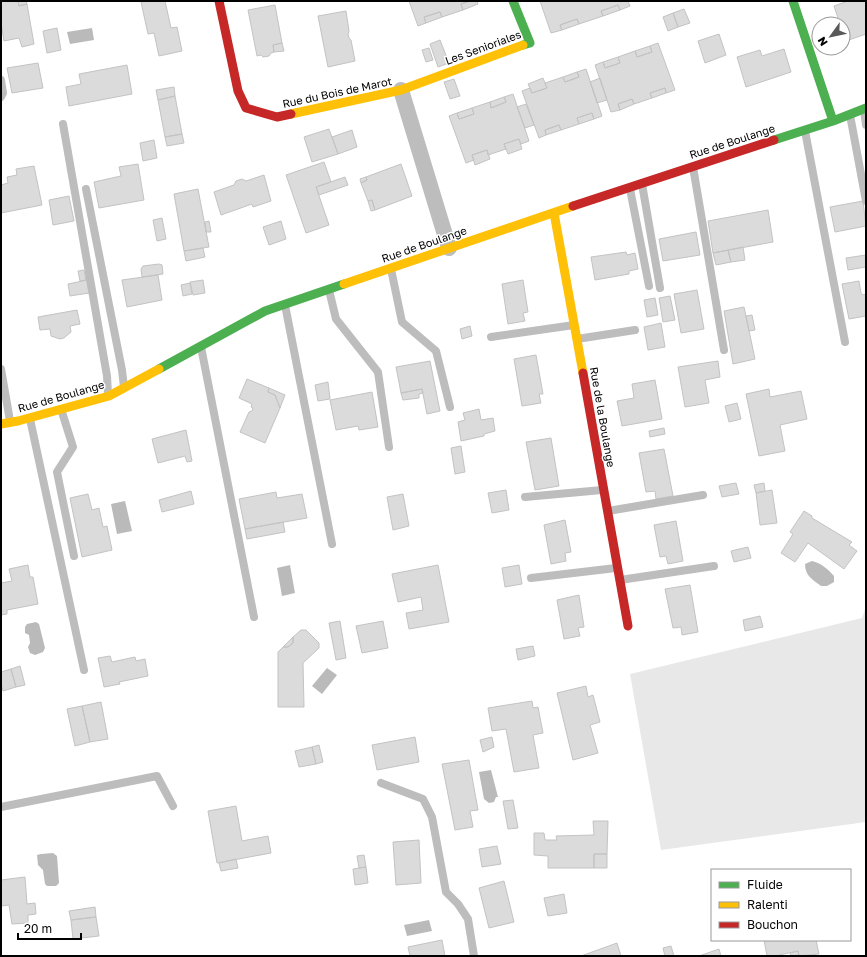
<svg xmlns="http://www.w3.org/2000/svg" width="867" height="957" font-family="'Golos Text',sans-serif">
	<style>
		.green { fill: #e8e8e8 }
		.water { fill: #bababa }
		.building { fill: #dbdbdb; stroke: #c3c3c3 }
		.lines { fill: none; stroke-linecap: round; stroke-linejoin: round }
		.lane { stroke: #bdbdbd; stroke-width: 8 }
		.street { stroke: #bdbdbd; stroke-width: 16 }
		.fast { stroke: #4caf50; stroke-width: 9 }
		.slow { stroke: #ffc107; stroke-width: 9 }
		.jam { stroke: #c62828; stroke-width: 9 }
		.labels { text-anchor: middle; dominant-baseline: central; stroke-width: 3; stroke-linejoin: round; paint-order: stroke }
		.street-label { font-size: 11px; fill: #000; stroke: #fff }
	</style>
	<rect width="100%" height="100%" fill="#fff"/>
	<!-- green -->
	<path class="green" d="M866 607V822L661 850 630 674 862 618Z"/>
	<!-- water -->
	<path class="water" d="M92 28 94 40 70 44 67 32Z
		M125 501 132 531 117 534 111 504Z
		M812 561C821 563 828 569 834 576V582L827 586H821C813 580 805 576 805 564Z
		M290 565 295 593 282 596 277 568Z
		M36 622 39 624 45 648 43 652 35 655 30 653 28 647 30 643 29 635 25 633V627L27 624Z
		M327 668 337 675 322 694 312 686Z
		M491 770 498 797H496L494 802 489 803 484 799 479 772Z
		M53 853 57 856 59 883 56 886H47L45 884 43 870 38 865 37 855 41 854Z
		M429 920 432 931 407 936 404 925Z"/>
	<!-- building -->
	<path class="building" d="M1 1H18L19 6 27 4 34 44 22 47 19 38 4 41 1 23Z
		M18 1H26L27 4 19 6Z
		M147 1H165L171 28 177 27 182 51 159 56 154 33 148 34 141 2Z
		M409 1H470L461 4 463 10 442 17 440 12 424 17 426 23 418 26Z
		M470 1H477L478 4 463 10 461 4Z
		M540 1H628L630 6 620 10 618 5 601 11 603 16 579 24 577 19 560 25 562 30 551 33Z
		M848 1H866V34L846 41 843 33V24H840L834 6Z
		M275 5 282 43 273 45 274 52 271 53 269 56 263 57 261 55 257 56 248 10Z
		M618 5 620 10 603 16 601 11Z
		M684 9 690 23 678 27 673 13Z
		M346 11 349 31 348 34 349 38 351 40 355 61 328 67 318 16Z
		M440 12 442 17 426 23 424 17Z
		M673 13 678 27 668 31 663 17Z
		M577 19 579 24 562 30 560 25Z
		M57 28 61 50 47 53 43 31Z
		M719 34 726 55 705 63 698 41Z
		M440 40 449 63 438 67 430 44Z
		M282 43 284 51 274 52 273 45Z
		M658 43 675 90 666 93 665 88 650 93 652 98 634 104 632 99 618 104 620 110 611 112 595 65 603 62 605 68 620 63 618 57 635 51 637 57 652 52 650 46Z
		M650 46 652 52 637 57 635 51Z
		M429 48 433 60 426 62 422 50Z
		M784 49 791 72 746 87 737 57 760 50 762 56Z
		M618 57 620 63 605 68 603 62Z
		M38 63 43 88 12 93 7 68Z
		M127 65 132 94 69 106 66 87 81 84 79 74Z
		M586 69 602 116 594 119 592 113 577 118 579 124 561 130 559 125 545 130 546 135 539 138 522 91 530 88 532 93 547 88 545 83 563 77 565 82 579 77 577 72Z
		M577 72 579 77 565 82 563 77Z
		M543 78 547 88 532 93 528 84Z
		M600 78 607 100 597 103 590 82Z
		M454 79 460 96 450 99 444 82Z
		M174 87 175 96 158 100 156 90Z
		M665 88 666 93 652 98 650 93Z
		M513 94 529 141 521 144 519 139 504 144 506 149 488 155 487 150 472 155 474 160 466 163 449 116 457 113 459 119 474 114 472 108 490 102 491 108 506 102 504 97Z
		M175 96 182 134 165 137 158 100Z
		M504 97 506 102 491 108 490 102Z
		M632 99 634 104 620 110 618 104Z
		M526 104 534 125 525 128 517 107Z
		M472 108 474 114 459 119 457 113Z
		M592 113 594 119 579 124 577 118Z
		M559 125 561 130 546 135 545 130Z
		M329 129 338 154 312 162 304 137Z
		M352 130 357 147 338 154 332 137Z
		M182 134 184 143 167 146 165 137Z
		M519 139 522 149 508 154 504 144Z
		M154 140 157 158 143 161 140 143Z
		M487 150 490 159 475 165 472 155Z
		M324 162 331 182 316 187 329 225 306 233 286 175Z
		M138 164 144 200 99 208 94 182 121 176 119 167Z
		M401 164 412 196 375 210 372 200 368 201 361 183 367 180 366 177Z
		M34 166 42 205 1 213V185L8 183 7 177 17 175 16 169Z
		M264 175 271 201 253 207 252 204 221 215 214 192 234 185 236 181 242 179 246 181Z
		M345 177 348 185 319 195 316 187Z
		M366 177 367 180 361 183 360 179Z
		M198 189 209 247 184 251 174 194Z
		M69 196 74 221 53 225 49 200Z
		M372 200 375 210 371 211 368 201Z
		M863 201 866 226 835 232 830 207Z
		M768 210 773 242 713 253 708 221Z
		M162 218 166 239 157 241 153 220Z
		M209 221 211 232H206L205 222Z
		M281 221 286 239 269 245 263 227Z
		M696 232 700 255 663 261 659 239Z
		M743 247 745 260 731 262 728 250Z
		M203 248 205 257 186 261 184 251Z
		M728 250 731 262 716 265 713 253Z
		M626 252 627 255 635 253 638 269 629 271V274L595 280 591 257Z
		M866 255V267L848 270 846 258Z
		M159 264 162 265 163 274 142 277 141 269 143 266Z
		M84 270 86 280 80 281 78 271Z
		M158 275 162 300 127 307 122 280Z
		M87 280 89 293 70 296 68 284Z
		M203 280 205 293 193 295 190 282Z
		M523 280 528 312 523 313 525 321 508 324 502 284Z
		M859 281 861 293 863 295 866 294V316L849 319 842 284Z
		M190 283 192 294 183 296 181 285Z
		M697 290 704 329 681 333 674 294Z
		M670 296 675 320 663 322 659 298Z
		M655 298 658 315 647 317 644 300Z
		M744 307 755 359 733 364 724 311Z
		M77 310 80 324 70 326 71 332 64 338 60 339 51 336 50 329 40 330 38 317Z
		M752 315 755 330 749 331 746 316Z
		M661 323 665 347 648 350 644 327Z
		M470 326 472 336 462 339 460 329Z
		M536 355 543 394H539L541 403 522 406 514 359Z
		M430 361 440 411 427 414 422 389 401 393 396 367Z
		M718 361 720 377 705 380 709 403 685 407 678 367Z
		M247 379 269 388 268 392 275 395 280 408 265 443 240 432 249 412 252 411 253 408 251 407 252 404 239 398Z
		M655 380 662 419 622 426 617 401 634 398 632 384Z
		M328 382 330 399 318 401 315 385Z
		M269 388 285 395 280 408 275 395 268 392Z
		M422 389 423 393 419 394V398L403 400 401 393Z
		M769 389 770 397 801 391 807 419 780 425 785 451 759 456 746 394Z
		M372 392 378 427 359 430 358 426 336 430 330 400Z
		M737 403 741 419 729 422 725 406Z
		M479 409 481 420 493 418 495 431 484 434V436L461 441 458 422 465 420 463 413Z
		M664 428 665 434 650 437 649 431Z
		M186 430 192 461 187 462 185 456 158 463 152 439Z
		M551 438 559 486 535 490 526 442Z
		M461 446 465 472 455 474 451 448Z
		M664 449 673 496 656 499 655 491 646 492 639 453Z
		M736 483 739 494 722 497 719 486Z
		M764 483 765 491 756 493 754 485Z
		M506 490 509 510 492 513 488 493Z
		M772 490 777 523 760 525 756 493Z
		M191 491 194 504 162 512 159 500Z
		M276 492 277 498 302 494 307 518 245 529 239 499Z
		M88 494 92 510 99 508 103 527 107 526 112 550 82 557 70 498Z
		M403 494 409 526 393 530 387 497Z
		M804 511 812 516V518L852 542 849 545 857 551 844 569 808 543 795 562 781 553 793 534 790 532Z
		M565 520 571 552 565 553 566 561 551 564 544 525Z
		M676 521 683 561 668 564 666 556 660 557 654 525Z
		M283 522 285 532 247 539 245 529Z
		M748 547 751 558 734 562 731 551Z
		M28 565 30 577H33L38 604 7 610V614L1 615V583L12 581 9 569Z
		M438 565 449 622 409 629 406 613 423 610 421 597 398 602 392 574Z
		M519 565 522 584 505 587 502 568Z
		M690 585 698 632 682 635 681 627 673 628 665 589Z
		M579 595 584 627 578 628 580 636 564 639 557 600Z
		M760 616 763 627 745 631 743 620Z
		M340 621 346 658 336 660 329 623Z
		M383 621 388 648 362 653 356 626Z
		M301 630H306L319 643V648L303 663 304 707H278V652L283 647H288L293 643V637Z
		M293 637V643L288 647H283Z
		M533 646 535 656 518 660 516 649Z
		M110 656 112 662 135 657 136 661 145 659 148 676 119 682 120 684 104 687 98 658Z
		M20 666 25 685 16 687 11 669Z
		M11 669 16 687 3 691 1 684V672Z
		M586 686 588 697 593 695 600 722 590 725 598 753 573 760 557 693Z
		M532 701 533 708 538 707 543 733 533 735 539 768 514 772 506 729 492 731 488 708Z
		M101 702 108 739 90 742 82 706Z
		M82 706 90 742 75 746 67 709Z
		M415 737 419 762 377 770 372 745Z
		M492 737 494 747 483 752 480 740Z
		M319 745 323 762 316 764 312 747Z
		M312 747 316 764 299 767 295 751Z
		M469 760 478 810 470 811 473 827 455 830 442 764Z
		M513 800 518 828 508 829 503 801Z
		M236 806 242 841 268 836 271 853 217 863 208 811Z
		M593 821H608L607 854H594V868H548V856L534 855V833H544L545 840H557L556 836 594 835Z
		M419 840 421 883 396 885 393 842Z
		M497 846 501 864 482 867 479 849Z
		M594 854H607V868H594Z
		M364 855 366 867 359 868 357 856Z
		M236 859 238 868 221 871 219 863Z
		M366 867 368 883 355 885 353 869Z
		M25 877 27 904 35 903 36 914 28 915V923L12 924 9 905 1 906V880Z
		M504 881 514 922 489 928 479 888Z
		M564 894 567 913 548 916 544 898Z
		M95 907 96 917 71 920 69 911Z
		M96 917 99 936 73 939 71 920Z
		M442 940 445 956H410L408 947Z
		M764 940H816L819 954 799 956 798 951 779 955 780 956H767Z
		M617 943 621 956H581Z
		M671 946 674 956H665L663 948Z
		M719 949 721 956H699Z
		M798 951 799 956H791L790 953Z"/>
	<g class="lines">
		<!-- lane -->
		<path class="lane" d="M1 80 3 93 1 97
			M864 110 866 125
			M850 115 866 201
			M63 124 107 376 108 394
			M805 131 845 342
			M693 167 724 350
			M642 184 660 288
			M86 189 122 370 124 387
			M630 189 649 286
			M391 269 402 322 436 351 450 407
			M329 290 336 319 378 372 389 447
			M285 305 332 544
			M491 337 574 325
			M577 339 635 330
			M201 347 254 617
			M1 369 10 421
			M61 409 73 447 57 472 74 556
			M30 419 84 670
			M525 497 602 490
			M608 511 703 495
			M531 578 616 568
			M620 580 714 566
			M381 783 423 799 432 817 446 892 458 904 468 919 474 956
			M1 807 157 776 173 806"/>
		<!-- street -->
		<path class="street" d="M401 90 449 248"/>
		<!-- fast -->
		<path class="fast" d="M513 1 530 43 523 45
			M793 1 833 121
			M774 140 833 121 866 108
			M159 369 265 311 344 284"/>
		<!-- slow -->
		<path class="slow" d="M291 114 401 90 523 45
			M554 213 583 373
			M344 284 573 206
			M1 424 18 421 109 396 159 369"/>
		<!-- jam -->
		<path class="jam" d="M219 1 238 91 246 108 277 117 291 114
			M573 206 774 140
			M583 373 628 626"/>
	</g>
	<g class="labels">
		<!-- street labels -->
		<g class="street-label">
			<text transform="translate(483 47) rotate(-20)">Les Senioriales</text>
			<text transform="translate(337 92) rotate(-12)">Rue du Bois de Marot</text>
			<text transform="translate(732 141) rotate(-18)">Rue de Boulange</text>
			<text transform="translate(424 244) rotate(-19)">Rue de Boulange</text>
			<text transform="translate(61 396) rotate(-16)">Rue de Boulange</text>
			<text transform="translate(603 417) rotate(80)">Rue de la Boulange</text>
		</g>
	</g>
	<!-- border -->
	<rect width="867" height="957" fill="none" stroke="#000000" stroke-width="4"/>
	<!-- legend -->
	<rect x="711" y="869" width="140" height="72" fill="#ffffff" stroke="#999999"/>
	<rect x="719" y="882" width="20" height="6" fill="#4caf50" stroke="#999999"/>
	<text x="747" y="889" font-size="12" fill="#000000">Fluide</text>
	<rect x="719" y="902" width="20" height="6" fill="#ffc107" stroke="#999999"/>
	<text x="747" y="909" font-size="12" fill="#000000">Ralenti</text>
	<rect x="719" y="922" width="20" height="6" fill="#c62828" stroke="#999999"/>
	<text x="747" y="929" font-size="12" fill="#000000">Bouchon</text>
	<!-- north arrow -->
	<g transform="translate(831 36) rotate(237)"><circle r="19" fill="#ffffff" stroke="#999999"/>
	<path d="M0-3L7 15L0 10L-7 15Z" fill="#595959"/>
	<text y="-6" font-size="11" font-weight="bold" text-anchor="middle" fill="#000000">N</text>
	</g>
	<!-- scale -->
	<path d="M18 933v6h63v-6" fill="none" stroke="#000000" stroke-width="2"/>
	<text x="24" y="933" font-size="12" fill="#000000" stroke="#ffffff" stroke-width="3" paint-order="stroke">20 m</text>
</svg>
